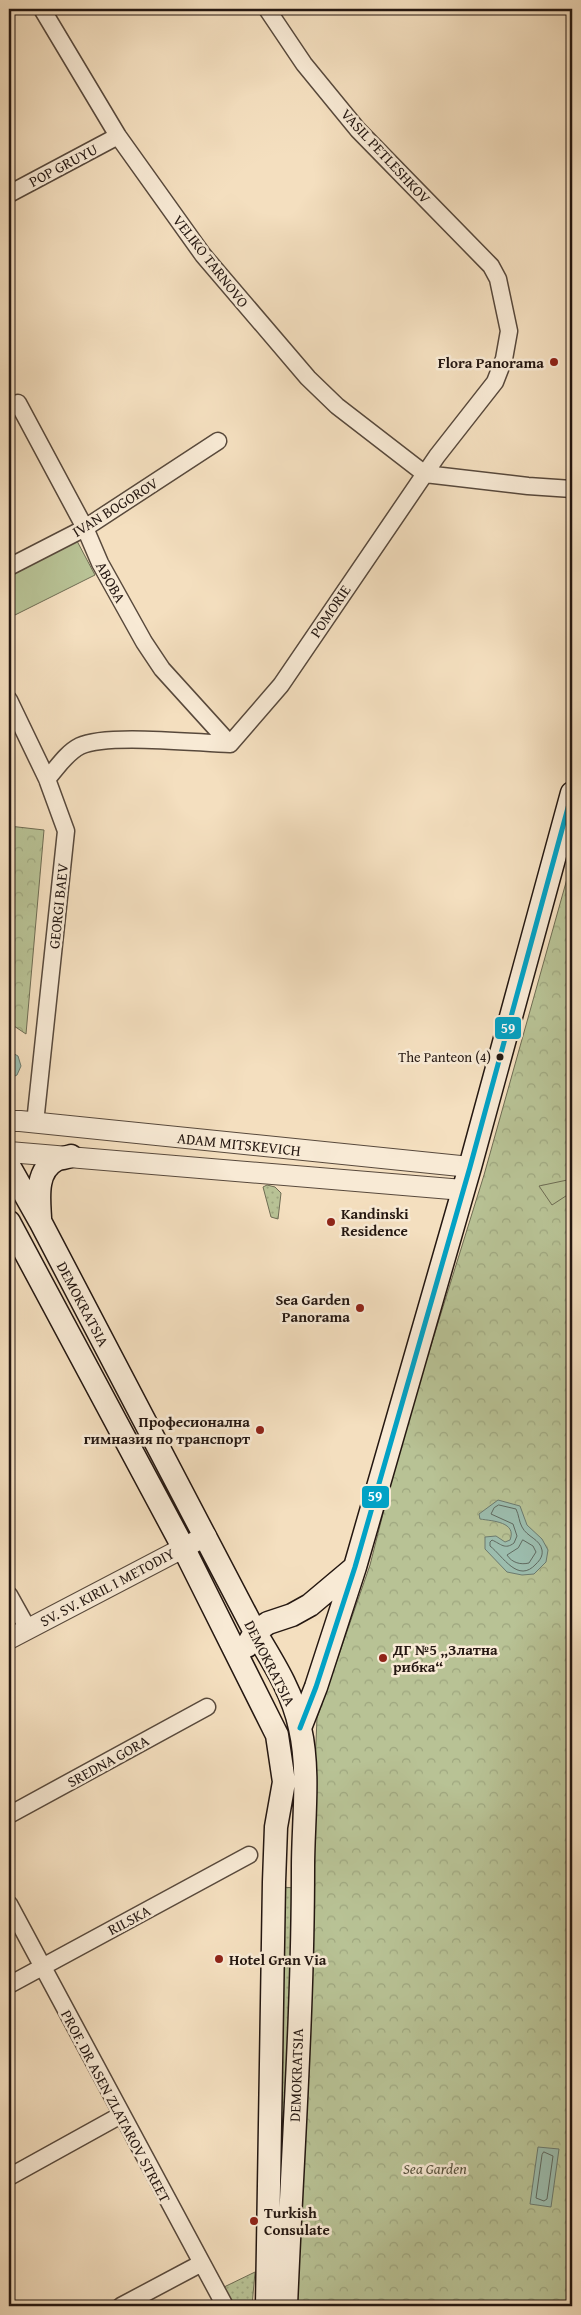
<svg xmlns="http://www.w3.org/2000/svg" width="581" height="2315" font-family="'Gentium Book Plus',serif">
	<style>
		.grass { fill: url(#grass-dots); stroke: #6e6c53 }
		.park { fill: url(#park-crowns); stroke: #6e6c53 }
		.pitch { fill: #b8c295; stroke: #6e6c53 }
		.water { fill: #9cbdae; stroke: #6c7b6f }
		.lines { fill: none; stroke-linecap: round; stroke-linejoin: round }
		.shore { stroke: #606a60; stroke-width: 1 }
		.minor-casing { stroke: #58493c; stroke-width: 19 }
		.tertiary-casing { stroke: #58493c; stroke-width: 22 }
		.secondary-casing { stroke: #241711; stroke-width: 25 }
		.minor { stroke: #f8ead5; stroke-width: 16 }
		.tertiary { stroke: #f8ead5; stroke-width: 20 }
		.secondary { stroke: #f8ead5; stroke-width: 22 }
		.bus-1-casing { stroke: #f8ead5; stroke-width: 9 }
		.bus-1 { stroke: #02a2c5; stroke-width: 5 }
		.poi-dot { fill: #8f2418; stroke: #f8ead5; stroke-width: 2 }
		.bus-dot { fill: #241711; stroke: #f8ead5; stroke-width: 2 }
		.labels { text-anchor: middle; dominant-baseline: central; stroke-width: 5; stroke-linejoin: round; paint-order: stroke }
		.bus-label { font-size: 14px; fill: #241711; stroke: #f8ead5; text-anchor: end }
		.street-label { font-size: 15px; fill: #241711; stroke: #f8ead5 }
		.poi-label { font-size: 15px; font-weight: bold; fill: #241711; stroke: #f8ead5; text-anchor: start }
		.park-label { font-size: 15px; font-style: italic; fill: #58533f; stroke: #f8ead5 }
		.line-badge { stroke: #f8ead5; stroke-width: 2 }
		.badge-label { font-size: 14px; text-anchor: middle; font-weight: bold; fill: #fff }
	</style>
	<defs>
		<pattern id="grass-dots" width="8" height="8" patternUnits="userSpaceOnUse" patternTransform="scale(1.25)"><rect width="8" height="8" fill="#b8c295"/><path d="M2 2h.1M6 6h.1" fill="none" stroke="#9ea67f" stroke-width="1.8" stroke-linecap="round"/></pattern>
		<pattern id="park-crowns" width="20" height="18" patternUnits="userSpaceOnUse" patternTransform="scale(1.25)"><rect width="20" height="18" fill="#b8c295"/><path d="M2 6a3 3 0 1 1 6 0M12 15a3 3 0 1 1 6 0" fill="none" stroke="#9ea67f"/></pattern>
	</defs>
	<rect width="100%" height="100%" fill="#f4dfbf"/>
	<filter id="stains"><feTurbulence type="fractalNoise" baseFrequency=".004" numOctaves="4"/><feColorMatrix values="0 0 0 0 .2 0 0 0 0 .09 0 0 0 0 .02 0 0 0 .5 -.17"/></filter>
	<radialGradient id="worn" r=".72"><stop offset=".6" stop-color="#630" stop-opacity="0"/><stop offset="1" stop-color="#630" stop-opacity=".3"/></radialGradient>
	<!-- grass -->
	<path class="grass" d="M267 1185 275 1187 281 1193 278 1219 271 1217 263 1187Z
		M281 1887 296 1888 291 2106 272 2306Z
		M255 2272 252 2306H234L222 2288Z"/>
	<!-- park -->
	<path class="park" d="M9 826 44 830 26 1034 14 1026H9Z
		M572 861V2306H292L317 1718 370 1565 402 1439 484 1175Z"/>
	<!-- pitch -->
	<path class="pitch" d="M77 541 95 575 9 618V576Z
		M572 1179V1192L552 1205 539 1186Z"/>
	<!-- water -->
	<path class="water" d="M9 1051 18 1056 21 1066 17 1075 9 1079Z
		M498 1500 520 1506 527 1525 542 1539 548 1550 546 1562 534 1574 522 1575 507 1572 485 1549V1537L496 1536 505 1542 510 1540C517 1522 493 1521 480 1519L479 1514Z
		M538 2147 559 2149 551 2207 530 2204Z"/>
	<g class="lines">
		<!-- shore -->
		<path class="shore" d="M499 1505 516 1509C519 1515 519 1522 522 1527 527 1537 540 1539 542 1550 543 1556 540 1560 536 1564 518 1584 503 1556 490 1546V1542L492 1540C501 1544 505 1550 514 1543L517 1536 513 1524 491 1514 494 1508Z
			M523 1540 533 1546 536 1552 529 1563C521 1565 512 1563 507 1555L518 1548Z
			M544 2152 553 2156 547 2199 544 2201 536 2198 542 2155Z"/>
		<defs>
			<path id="minor" d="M42 9 118 136 203 255 308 378 337 406 425 474 528 486 572 489
				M9 194 118 136
				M18 403 85 528 100 563 144 642 162 669 230 744
				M9 567 85 528 218 441
				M9 700 47 779 66 831 35 1123
				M230 744 281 685 437 456 495 382 504 359 509 331 498 279 491 266 358 130 304 64 267 9
				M47 779C57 768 66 753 80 746 106 733 196 743 230 744
				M9 1595 28 1629
				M9 1815 207 1707
				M9 1904 225 2306
				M9 1985 249 1855
				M9 2177 121 2115
				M121 2306 200 2264"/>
			<path id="tertiary" d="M9 1121H20L470 1167
				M9 1152 463 1190
				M9 1639 206 1536"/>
			<path id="secondary" d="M9 1166 40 1221 255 1632C273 1662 293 1693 300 1728 310 1771 303 1823 303 1867 303 2014 292 2160 286 2306
				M40 1218C39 1199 35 1171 56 1160 60 1158 66 1158 71 1156
				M9 1222 183 1547 277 1735 284 1782 276 1827 274 1882 267 2306
				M247 1646 255 1632 268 1623 292 1615 310 1605 354 1568
				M300 1728 316 1687 355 1567 470 1167 572 793"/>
		</defs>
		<!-- minor casing -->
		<use href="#minor" class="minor-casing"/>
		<!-- tertiary casing -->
		<use href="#tertiary" class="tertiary-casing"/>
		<!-- secondary casing -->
		<use href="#secondary" class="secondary-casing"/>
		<!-- minor -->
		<use href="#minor" class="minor"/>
		<!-- tertiary -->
		<use href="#tertiary" class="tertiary"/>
		<!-- secondary -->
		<use href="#secondary" class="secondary"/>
		<defs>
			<path id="bus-1" d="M300 1728 316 1687 355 1567 470 1167 572 793"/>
		</defs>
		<!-- bus-1 casing -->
		<use href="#bus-1" class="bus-1-casing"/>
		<!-- bus-1 -->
		<use href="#bus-1" class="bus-1"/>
	</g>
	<!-- markers -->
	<g class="poi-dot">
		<circle cx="554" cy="362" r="5"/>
		<circle cx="331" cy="1222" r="5"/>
		<circle cx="360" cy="1308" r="5"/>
		<circle cx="260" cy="1430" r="5"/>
		<circle cx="383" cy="1658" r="5"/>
		<circle cx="219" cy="1959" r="5"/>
		<circle cx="254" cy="2221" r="5"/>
	</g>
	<circle class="bus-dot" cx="500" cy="1057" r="4.5"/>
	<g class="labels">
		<!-- bus labels -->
		<g class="bus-label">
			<text x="491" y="1057">The Panteon (4)</text>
		</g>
		<!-- street labels -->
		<g class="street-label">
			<text transform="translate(386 156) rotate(47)">VASIL PETLESHKOV</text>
			<text transform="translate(63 165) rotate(-28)">POP GRUYU</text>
			<text transform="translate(211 261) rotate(52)">VELIKO TARNOVO</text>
			<text transform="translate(115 507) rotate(-32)">IVAN BOGOROV</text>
			<text transform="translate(111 582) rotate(61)">ABOBA</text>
			<text transform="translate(330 611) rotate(-56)">POMORIE</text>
			<text transform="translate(58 906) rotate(-84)">GEORGI BAEV</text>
			<text transform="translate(239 1144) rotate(6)">ADAM MITSKEVICH</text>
			<text transform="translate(83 1304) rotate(62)">DEMOKRATSIA</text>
			<text transform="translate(107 1587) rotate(-28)">SV. SV. KIRIL I METODIY</text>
			<text transform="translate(270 1663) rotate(63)">DEMOKRATSIA</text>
			<text transform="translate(108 1761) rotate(-29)">SREDNA GORA</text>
			<text transform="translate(129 1920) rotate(-28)">RILSKA</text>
			<text transform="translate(296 2075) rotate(-88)">DEMOKRATSIA</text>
			<text transform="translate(116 2106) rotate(62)">PROF. DR ASEN ZLATAROV STREET</text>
		</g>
		<!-- poi labels -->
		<g class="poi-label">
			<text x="544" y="362" text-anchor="end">Flora Panorama</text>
			<text x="341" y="1213">Kandinski<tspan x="341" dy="17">Residence</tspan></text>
			<text x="350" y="1299" text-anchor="end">Sea Garden<tspan x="350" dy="17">Panorama</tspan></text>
			<text x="250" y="1421" text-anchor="end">Професионална<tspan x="250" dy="17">гимназия по транспорт</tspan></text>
			<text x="393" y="1649">ДГ №5 „Златна<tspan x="393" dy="17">рибка“</tspan></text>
			<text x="229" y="1959">Hotel Gran Via</text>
			<text x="264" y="2212">Turkish<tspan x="264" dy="17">Consulate</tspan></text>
		</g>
		<!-- park labels -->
		<g class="park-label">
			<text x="435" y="2168">Sea Garden</text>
		</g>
	</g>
	<g class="line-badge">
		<rect x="494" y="1016" width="28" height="24" rx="5" fill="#02a2c5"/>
		<rect x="361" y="1485" width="29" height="24" rx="5" fill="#02a2c5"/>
	</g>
	<g class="badge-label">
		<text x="508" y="1033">59</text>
		<text x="375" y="1501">59</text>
	</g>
	<!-- margin -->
	<rect width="581" height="2315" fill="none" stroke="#f4dfbf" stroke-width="30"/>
	<rect x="10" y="10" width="561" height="2295" fill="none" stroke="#241711" stroke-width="2.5"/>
	<rect x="15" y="15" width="551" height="2285" fill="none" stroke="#241711"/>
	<rect width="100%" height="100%" filter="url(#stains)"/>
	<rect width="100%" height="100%" fill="url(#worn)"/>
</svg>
